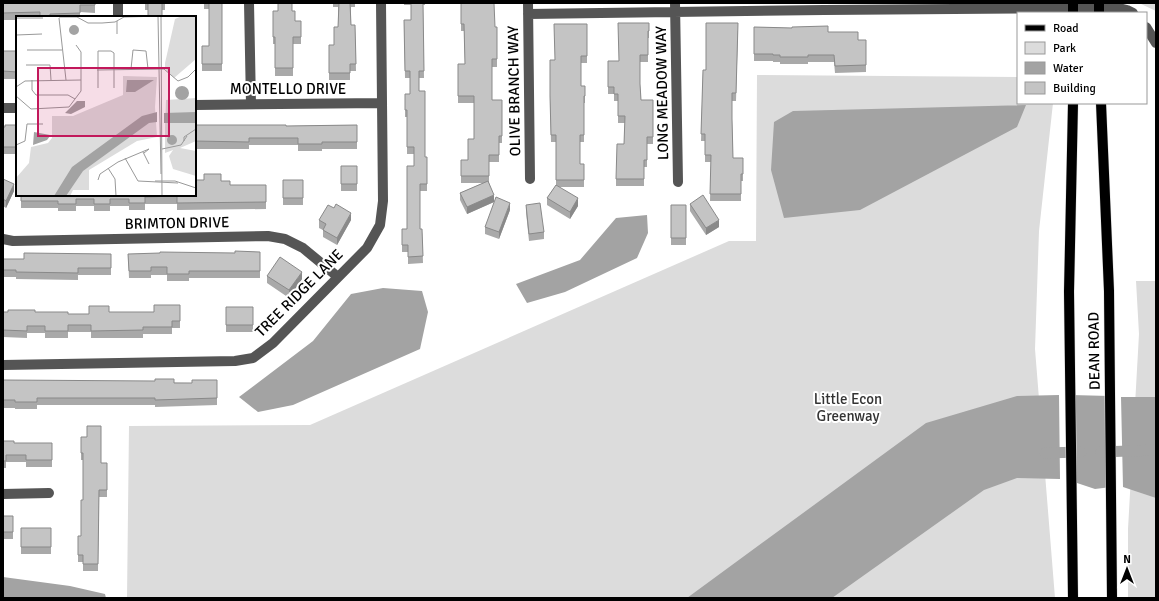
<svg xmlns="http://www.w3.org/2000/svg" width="1159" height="601" font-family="Signika,sans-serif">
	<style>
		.green { fill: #dcdcdc }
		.water { fill: #a3a3a3 }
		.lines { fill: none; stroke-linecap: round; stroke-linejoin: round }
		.canal { stroke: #a3a3a3; stroke-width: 11 }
		.major-casing { stroke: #dbdbdb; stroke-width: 11 }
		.minor { stroke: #555; stroke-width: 10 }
		.major { stroke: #000; stroke-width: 10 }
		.wall { fill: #a9a9a9 }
		.shaded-wall { fill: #898989 }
		.building { fill: #c4c4c4; stroke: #898989 }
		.labels { text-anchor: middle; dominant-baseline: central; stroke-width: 4; stroke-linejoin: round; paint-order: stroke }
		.street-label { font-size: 15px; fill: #000; stroke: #fff }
		.park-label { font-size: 15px; fill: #333; stroke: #fff }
		.inset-road { fill: none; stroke: #999; stroke-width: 1 }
		.view { fill: #c2185b; fill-opacity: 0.15; stroke: #c2185b; stroke-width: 2 }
		.inset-edge { fill: none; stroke: #000; stroke-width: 2 }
	</style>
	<rect width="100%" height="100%" fill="#fff"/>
	<!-- green -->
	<path class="green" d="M1139 3H1156V11Z
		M757 75 1018 77V103H1053L1039 231 1035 349 1055 598H127L129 426 310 425 729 241H756Z
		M1136 281H1156V598H1128V529L1139 334Z"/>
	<!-- water -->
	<path class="water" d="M1026 105 1017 127 860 210 784 218 771 170 774 122 793 111Z
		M647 215 648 233 637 258 565 292 527 303 516 284 580 260 616 218Z
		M383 288 422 291 428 312 420 349 293 405 258 412 239 397 313 341 351 294Z
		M1059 395 1060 479 1017 478 984 490 832 598H687L926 423 1017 396Z
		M1071 395 1110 396 1111 487 1095 489 1071 481Z
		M1121 397H1156V498L1123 487Z
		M3 577 70 586 105 594 106 598H3Z"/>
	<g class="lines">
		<!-- canal -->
		<path class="canal" d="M1101 452 1156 450
			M1045 453 1081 452"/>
		<defs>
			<path id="major" d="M1073 3V13
				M1099 3V13
				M1101 103 1109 291 1112 598
				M1073 598 1069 292 1073 103"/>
		</defs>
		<!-- major casing -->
		<use href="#major" class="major-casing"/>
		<!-- minor -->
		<path class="minor" d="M249 3 251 104
			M528 3 530 179
			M675 3 678 182
			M528 14 824 10 1073 8H1119L1127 10 1133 13
			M118 17V3
			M1146 27 1156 43
			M195 105 382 103
			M3 108H17
			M3 239 13 241 268 236 285 239 303 248 338 277
			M3 365 235 361 253 358 273 343 367 248 380 225 383 201 381 3
			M3 494 49 493"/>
		<!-- major -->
		<use href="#major" class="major"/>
	</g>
	<!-- wall -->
	<path class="wall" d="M3 3H95V13L80 12V17H17V20H3Z
		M145 3H165V10H145Z
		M204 3H222V71H202V46H209V9H204Z
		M333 3H355V7H351V25H355L356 71H350V80H329V45H334L338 27V7H333Z
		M404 3H425V5H423L424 78H419V91L425 157H427V191H420V229H422L423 263 408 264V252H402V229H407L414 166V154H407V117H405V94H410V78H405L404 20H411V5H404Z
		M461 3 495 27H497V67H492V100H502V143H499V162H489V183L494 202 467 214 460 200V193L483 183H461V160H468L474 139V103H458V64H465L464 31H461Z
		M273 11H292L295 21H301V44H293V76H275V44H273Z
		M649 23V38H648V62H640V84L641 100H653V144H647V167H644V186H616V179L624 144 625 123H618V101H614V94H608V61H619Z
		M587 24V63H581V86H585V103H584V142H580V164H584V187H559L578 206 570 219 547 205V198L556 185V142H551L550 103 555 60Z
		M754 27 792 28 828 32 858 40H866V72L835 73 834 62H808V64H780V62H773V61H754Z
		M738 30 736 101H732V119L733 158H743V181H741V201H710L711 162H705V141H701L703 70H706Z
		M3 51H17V79H3Z
		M17 125V154H3V127Z
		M195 125 286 126 357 125V149H322V151H298V145H249V149H195Z
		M341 166H357V191H341Z
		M3 179 14 191 6 208 3 206Z
		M283 180H303V205H283Z
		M221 181 230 185H266V209L177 210V204H145V210H129V206H110V211H94V206H76V211H58V208H21V195H195Z
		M690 204 719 227 706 235 690 211Z
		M526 205 544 232V239L529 241 526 212Z
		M671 205H686V245H671Z
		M510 210 499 239 485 234V227Z
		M319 220H351L337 245 323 237V230L319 228Z
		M260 252V278H189V281H167V275H151V278H129L128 254 235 253Z
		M111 254V275H78V280L16 279V277H3V255V259H24Z
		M267 276 302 279 289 298 267 283Z
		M180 305V328H172V334H143V338H91V332H68V338H45V333H27V338L3 337V312H35L68 314H89L109 312H154Z
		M226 307H253V332H226Z
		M3 380 192 383 217 380V405L155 407V405H37V409H15V408H3Z
		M81 437 101 463H107V497H99L98 571H83V562H78V536H81L83 500V460H81Z
		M3 441 14 443H52V467H26V462H6V468H3Z
		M3 516H13V539H3Z
		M21 528H51V554H21Z"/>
	<!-- shaded-wall -->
	<path class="shaded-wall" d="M14 184V191L6 208V201Z
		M494 195V202L467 214V207Z
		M578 198V206L570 219V212Z
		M510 203V210L499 239V232Z
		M351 213V220L337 245V238Z
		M719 220V227L706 235V228Z
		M302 272V279L289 298V290Z"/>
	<!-- building -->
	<path class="building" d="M3 3H95V5H80V13L50 14V17H40V12L3 13Z
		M148 3H162V17H148Z
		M209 3H222V64H202V46H209Z
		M278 3H292V11H295V21H301V37H293V68H275V37H273V11H278Z
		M339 3H350L351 25H355L356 64H350V73H329V45H334V27H338Z
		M411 3H423L424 71H419V91H425V157H427V184H420V229H422L423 256 408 257V245H402V229H407V166H414V147H407V110H405V94H410V71H405L404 20H411Z
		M461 3H494L495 27H497V59H492V100H502V136H499V155H489V176H461V160H468V139H474V96H458V64H465L464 24H461Z
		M618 23H649V31H648V55H640V84L641 100H653V137H647V160H644V179H616L617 144H624L625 116H618V94H614V87H608V61H619Z
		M706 23H738L736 93H732V119L733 158H743V174H741V194H710L711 155H705V134H701L703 70H706Z
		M554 24H587V56H581V86H585V96H584V135H580V164H584V180H556V135H551L550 96V60H555Z
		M828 26V32H858V40H866V65L835 66 834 55H808V57H780V55H773V54H754V27L792 28V27Z
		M3 51H17V72L3 71Z
		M5 125H17V147H3V127H5Z
		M195 125H286V126L357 125V142H322V144H298V138H249V142L195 141Z
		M341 166H357V184H341Z
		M204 174H221V181H230V185H266V202L177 203V196L145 197V203H129V199H110V204H94V199H76V204H58V201H21V195H195V180H204Z
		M3 179 14 184 6 201 3 199Z
		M283 180H303V198H283Z
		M488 181 494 195 467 207 460 193Z
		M556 185 578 198 570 212 547 198Z
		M703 195 719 220 706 228 690 204Z
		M496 197 510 203 499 232 485 227Z
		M540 203 544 232 529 234 526 205Z
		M336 204 351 213 337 238 323 230 326 224 319 220 328 205 334 208Z
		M671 205H686V238H671Z
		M235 251 260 252V271H189V274H167V267H151V271H129L128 254 160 253V252L235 253Z
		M24 253 111 254V268H78V273L16 272V270H3V255V259H24Z
		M280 257 302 272 289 290 267 276Z
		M154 305H180V321H172V327H143V330L91 331V325H68V331H45V326H27V331L3 330V312H8V310H35V312H68V314H89V306H109V312H154Z
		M226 307H253V325H226Z
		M155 379H174V383H192V380H217V398L155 400V398H37V402H15V400H3V380L155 381Z
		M87 426H101V463H107V490H99L98 564H83V555H78V536H81V500H83V453H81V437H87Z
		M3 441H14V443H52V460H26V455H6V461H3Z
		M3 516H13V532H3Z
		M21 528H51V547H21Z"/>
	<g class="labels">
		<!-- street labels -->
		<g class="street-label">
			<text x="288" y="89">MONTELLO DRIVE</text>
			<text transform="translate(514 91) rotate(-91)">OLIVE BRANCH WAY</text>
			<text transform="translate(662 93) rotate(-91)">LONG MEADOW WAY</text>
			<text transform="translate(177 223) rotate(-1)">BRIMTON DRIVE</text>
			<text transform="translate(299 293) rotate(-45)">TREE RIDGE LANE</text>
			<text transform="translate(1094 351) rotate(-91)">DEAN ROAD</text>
		</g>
		<!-- park labels -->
		<g class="park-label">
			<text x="848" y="399">Little Econ<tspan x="848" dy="17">Greenway</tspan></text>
		</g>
	</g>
	<!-- overview -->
	<g transform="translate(16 16)">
		<rect width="180" height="180" fill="#fff"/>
		<path d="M166 0H180V43L158 62 149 52V47L159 3ZM107 60 141 61 139 91 141 121 121 125 73 154V174H57L54 180H0V162L13 147 15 131 32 127 36 122V100H57L107 79ZM180 82V125L164 132 180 135V160L157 153 153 140 157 134 149 137V112L150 84Z" fill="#dcdcdc"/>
		<path d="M53 14a5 5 0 1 1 10 0a5 5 0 1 1-10 0ZM111 64H138L119 76H110ZM159 77a7 7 0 1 1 14 0a7 7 0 1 1-14 0ZM61 85H69V91L55 98 49 97ZM141 96V106L133 107 67 155 50 180H38L56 151 126 100ZM180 96V107H148V97ZM18 116 34 119V120L31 124 17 129ZM151 124a5 5 0 1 1 10 0a5 5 0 1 1-10 0Z" fill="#a3a3a3"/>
		<path class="inset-road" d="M142 0 145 158M145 0 146 180M43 1H61L72 7H86L99 6 108 1 147 0M0 2H27M43 2 50 64M101 5V18M0 19 26 18M11 34H46M10 49H34L35 64M115 53 117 34 130 35 132 53M81 54 148 53 162 65 172 61 180 53M16 64V74L20 79H52L59 83M0 71 9 65 65 64M82 72V35H95L98 37V72M0 80 15 93 53 91 65 75V36L60 29M168 125V121L180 113M0 129 9 125 11 108H27M146 133 165 129 171 120M127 136 133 148M109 142 122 165 162 167M92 152 99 163 100 180M82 164 84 158 102 146 133 133 128 137M139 165H159L180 172"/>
		<path class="view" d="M22 52H153V120H22Z"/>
		<rect width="180" height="180" class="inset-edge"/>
	</g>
	<!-- border -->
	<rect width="1159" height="601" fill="none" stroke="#000000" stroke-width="8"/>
	<!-- legend -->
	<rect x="1017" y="12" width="130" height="92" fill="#ffffff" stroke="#999999"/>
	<rect x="1025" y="25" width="20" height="6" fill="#000000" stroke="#999999"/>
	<text x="1053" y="32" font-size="12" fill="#000000">Road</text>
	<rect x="1025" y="42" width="20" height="12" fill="#dcdcdc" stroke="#999999"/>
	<text x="1053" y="52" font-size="12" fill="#000000">Park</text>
	<rect x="1025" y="62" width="20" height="12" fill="#a3a3a3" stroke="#999999"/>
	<text x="1053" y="72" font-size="12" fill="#000000">Water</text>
	<rect x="1025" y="82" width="20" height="12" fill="#c4c4c4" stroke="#999999"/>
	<text x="1053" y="92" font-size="12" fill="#000000">Building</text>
	<!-- north arrow -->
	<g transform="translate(1127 569)" stroke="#ffffff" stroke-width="3" paint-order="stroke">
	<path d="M0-3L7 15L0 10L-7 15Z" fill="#000000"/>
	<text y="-6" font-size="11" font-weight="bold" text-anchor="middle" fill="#000000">N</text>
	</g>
</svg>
